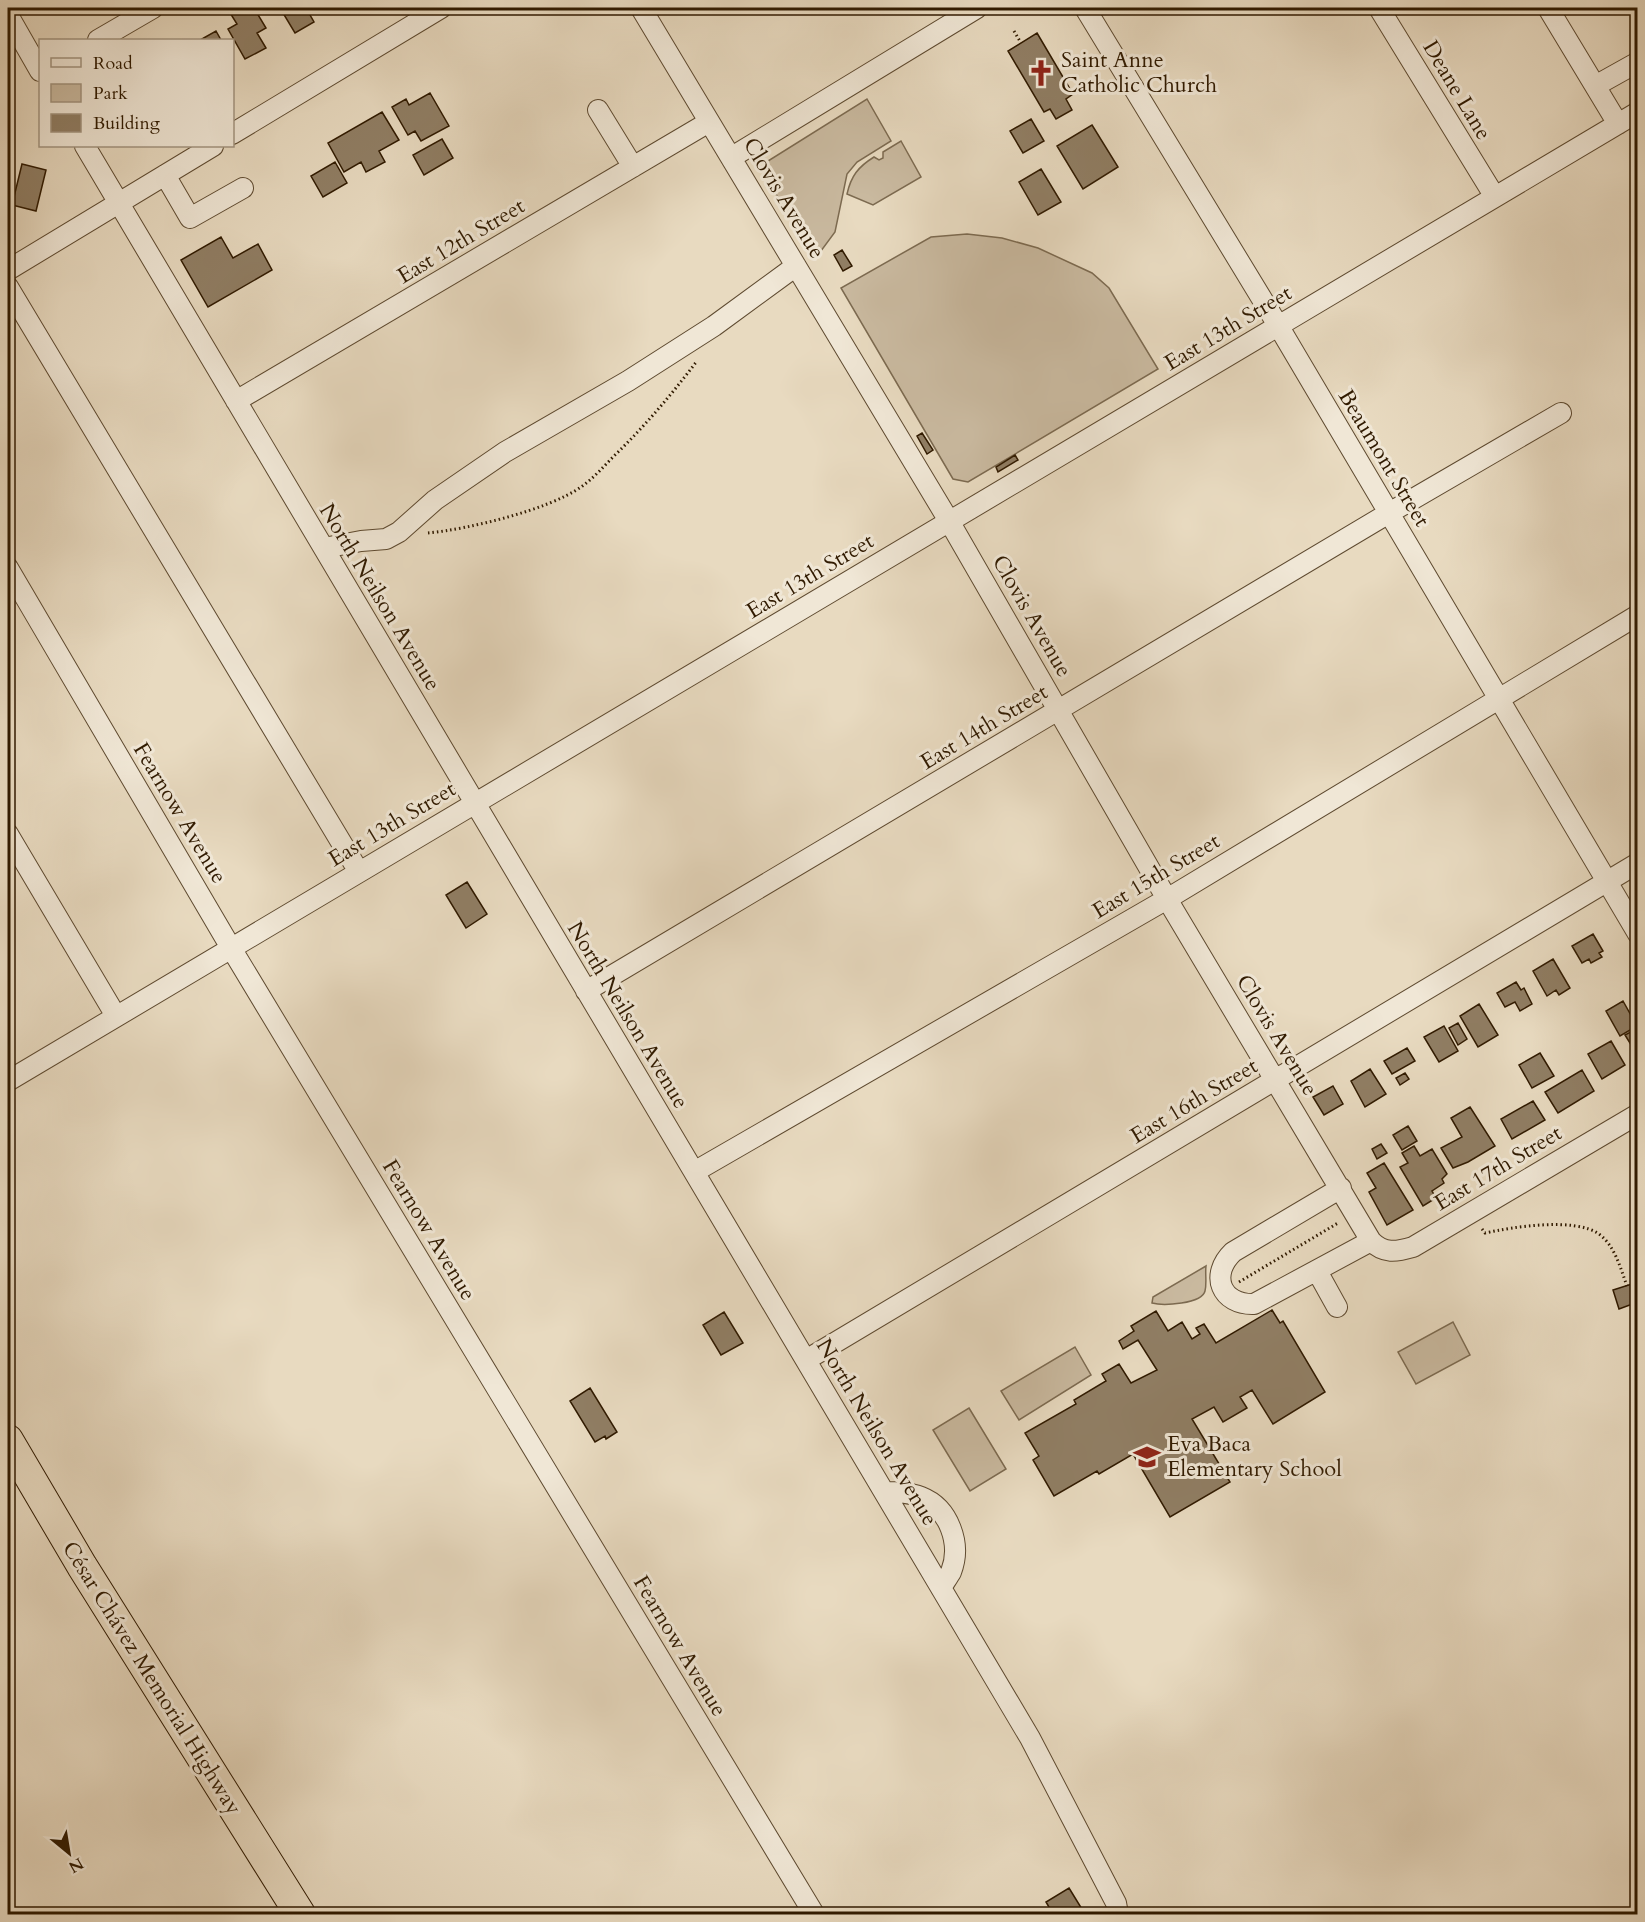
<svg xmlns="http://www.w3.org/2000/svg" width="1645" height="1922" font-family="Cardo,serif">
	<style>
		.green { fill: #c9b99f; stroke: #7c6a50; stroke-width: 1.5 }
		.building { fill: #907e64; stroke: #301a00; stroke-width: 1.5 }
		.lines { fill: none; stroke-linecap: round; stroke-linejoin: round }
		.minor-casing { stroke: #5e4a30; stroke-width: 22 }
		.highway-casing { stroke: #301a00; stroke-width: 32 }
		.path { stroke: #301a00; stroke-width: 3; stroke-dasharray: 1.5 3; stroke-linecap: butt }
		.minor { stroke: #f0e7d6; stroke-width: 20 }
		.highway { stroke: #e8dac0; stroke-width: 30 }
		.labels { text-anchor: middle; dominant-baseline: central; stroke-width: 6; stroke-linejoin: round; paint-order: stroke }
		.poi-label { font-size: 22px; fill: #301a00; stroke: #f0e7d6; text-anchor: start }
		.street-label { font-size: 22px; fill: #301a00; stroke: #f0e7d6 }
	</style>
	<rect width="100%" height="100%" fill="#e8dac0"/>
	<filter id="stains"><feTurbulence type="fractalNoise" baseFrequency=".00333" numOctaves="4"/><feColorMatrix values="0 0 0 0 .2 0 0 0 0 .09 0 0 0 0 .02 0 0 0 .5 -.17"/></filter>
	<radialGradient id="worn" r=".72"><stop offset=".6" stop-color="#630" stop-opacity="0"/><stop offset="1" stop-color="#630" stop-opacity=".3"/></radialGradient>
	<!-- green -->
	<path class="green" d="M867 99 891 141 857 162 847 174 835 232 815 259 765 176 768 161Z
		M901 141 921 177 873 205 847 194C851 176 858 167 874 157L879 160 883 158V152Z
		M967 234 1002 238 1038 248 1092 273 1109 288 1158 369 968 482 953 479 841 288 931 237Z
		M1206 1266C1205 1274 1207 1283 1205 1291 1202 1304 1163 1306 1152 1303L1153 1297Z
		M1453 1322 1470 1355 1416 1384 1398 1352Z
		M1075 1347 1091 1375 1019 1420 1001 1391Z
		M969 1408 1006 1469 970 1491 933 1430Z"/>
	<!-- building -->
	<path class="building" d="M227 8H254L266 28 257 33 266 48 245 59 228 29 237 24Z
		M280 8H306L314 22 295 33Z
		M326 8H339L329 13Z
		M216 31 221 40H200Z
		M1037 33 1073 94 1066 99 1072 110 1056 119 1050 109 1044 112 1008 51Z
		M430 93 449 126 421 141 415 131 408 135 392 107 406 99 409 105Z
		M382 112 399 140 379 151 385 162 366 172 361 162 344 172 328 143Z
		M1031 119 1044 141 1023 153 1010 131Z
		M1092 125 1118 167 1083 189 1057 146Z
		M442 139 453 158 424 175 413 155Z
		M335 162 347 183 323 197 311 176Z
		M22 164 46 170 36 211 12 205Z
		M1041 169 1061 202 1038 215 1019 182Z
		M221 237 233 258 258 244 272 270 208 307 181 260Z
		M842 250 852 266 843 271 834 255Z
		M922 433 933 450 927 454 917 436Z
		M1015 455 1018 460 998 472 996 467Z
		M467 882 487 914 466 928 446 895Z
		M1593 934 1603 951 1599 953 1602 957 1591 963 1589 959 1582 963 1572 946Z
		M1553 959 1570 988 1559 995 1556 990 1547 996 1533 971Z
		M1516 982 1521 990 1524 988 1532 1004 1520 1011 1515 1002 1505 1007 1497 993Z
		M1623 1001 1637 1026 1620 1036 1606 1011Z
		M1479 1004 1498 1035 1478 1047 1460 1016Z
		M1458 1023 1467 1039 1458 1045 1449 1028Z
		M1444 1026 1458 1051 1439 1062 1424 1037Z
		M1638 1028V1056L1625 1035Z
		M1611 1041 1625 1065 1602 1079 1588 1054Z
		M1407 1048 1415 1061 1392 1074 1384 1061Z
		M1540 1053 1554 1076 1532 1088 1519 1065Z
		M1370 1069 1386 1094 1365 1107 1351 1081Z
		M1582 1070 1594 1091 1558 1113 1545 1092Z
		M1405 1073 1409 1079 1400 1085 1396 1078Z
		M1333 1086 1343 1104 1324 1115 1313 1097Z
		M1533 1101 1545 1120 1512 1139 1501 1119Z
		M1470 1107 1495 1146 1468 1162 1453 1168 1441 1148 1462 1137 1451 1118Z
		M1408 1126 1417 1141 1402 1150 1393 1135Z
		M1381 1144 1387 1153 1377 1159 1372 1149Z
		M1414 1146 1420 1156 1432 1149 1447 1174 1442 1179 1444 1183 1432 1191 1436 1198 1423 1206 1400 1167 1408 1163 1402 1153Z
		M1384 1163 1413 1210 1387 1225 1369 1192 1376 1188 1367 1173Z
		M1638 1282V1302L1619 1309 1613 1290Z
		M1272 1310 1280 1323 1283 1321 1325 1392 1273 1424 1252 1390 1240 1397 1247 1408 1223 1422 1214 1407 1192 1419 1230 1482 1170 1517 1133 1454 1099 1474 1097 1471 1054 1496 1033 1460 1039 1456 1025 1433 1076 1404 1074 1400 1106 1381 1102 1374 1119 1364 1131 1383 1157 1370 1138 1340 1123 1349 1119 1341 1134 1331 1131 1326 1156 1311 1168 1331 1182 1322 1192 1339 1200 1334 1196 1328 1204 1324 1216 1343Z
		M724 1312 743 1343 721 1355 703 1325Z
		M590 1388 617 1432 606 1439 605 1436 595 1442 570 1401Z
		M1069 1888 1085 1914H1053L1046 1902Z"/>
	<g class="lines">
		<defs>
			<path id="minor" d="M641 8 949 521 1167 899 1371 1241C1384 1254 1396 1252 1413 1247L1638 1114
				M1085 8 1279 327 1638 934
				M1379 8 1495 197
				M1548 8 1618 124
				M8 15 40 71
				M98 40 153 8
				M1595 86 1638 62
				M598 110 633 167
				M232 134 441 8
				M85 146 1030 1738 1116 1903 1118 1914
				M732 157 977 8
				M165 175 190 218 243 188
				M8 270 213 146
				M8 287 359 872
				M236 401 709 122
				M324 548 361 541 386 539 399 532 435 500 505 452 628 381 714 326 796 266
				M8 568 231 948 814 1914
				M8 834 116 1016
				M586 991 1389 513 1561 413
				M8 1081 1638 112
				M694 1172 1167 899 1638 615
				M1341 1188 1233 1252C1209 1275 1221 1305 1254 1304L1371 1241
				M1317 1271 1337 1307
				M806 1360 1638 863
				M884 1492C896 1492 909 1492 921 1497 949 1508 962 1544 951 1572 948 1577 944 1583 941 1588"/>
			<path id="highway" d="M8 1440 82 1566 300 1914"/>
		</defs>
		<!-- minor casing -->
		<use href="#minor" class="minor-casing"/>
		<!-- highway casing -->
		<use href="#highway" class="highway-casing"/>
		<!-- path -->
		<path class="path" d="M1014 31 1021 43
			M428 533C469 529 548 510 581 487 594 478 604 466 615 455 645 426 672 394 697 361
			M1482 1229 1485 1233C1512 1227 1575 1217 1599 1234 1615 1246 1620 1267 1627 1286
			M1239 1282 1338 1223"/>
		<!-- minor -->
		<use href="#minor" class="minor"/>
		<!-- highway -->
		<use href="#highway" class="highway"/>
	</g>
	<!-- icons -->
	<defs>
		<symbol id="church-bare" viewBox="-9 -9 18 18"><path d="M-1.2-6h2.4v3.5h3.3v2.4h-3.3V6h-2.4V-.1h-3.3v-2.4h3.3Z" fill="#8f2418" stroke="#f0e7d6" stroke-width="2.5" paint-order="stroke"/></symbol>
		<symbol id="school-bare" viewBox="-9 -9 18 18"><path d="M0-5L7-2L0 1L-7-2ZM-4 1L0 2.5L4 1V4Q0 6-4 4Z" fill="#8f2418" stroke="#f0e7d6" stroke-width="2.5" paint-order="stroke"/></symbol>
	</defs>
	<g fill-rule="evenodd">
		<use href="#church-bare" x="1022" y="54" width="38" height="38"/>
		<use href="#school-bare" x="1128" y="1438" width="38" height="38"/>
	</g>
	<g class="labels">
		<!-- poi labels -->
		<g class="poi-label">
			<text x="1061" y="60">Saint Anne<tspan x="1061" dy="25">Catholic Church</tspan></text>
			<text x="1167" y="1444">Eva Baca<tspan x="1167" dy="25">Elementary School</tspan></text>
		</g>
		<!-- street labels -->
		<g class="street-label">
			<text transform="translate(1457 90) rotate(59)">Deane Lane</text>
			<text transform="translate(784 198) rotate(59)">Clovis Avenue</text>
			<text transform="translate(461 241) rotate(-31)">East 12th Street</text>
			<text transform="translate(1228 328) rotate(-31)">East 13th Street</text>
			<text transform="translate(1384 458) rotate(59)">Beaumont Street</text>
			<text transform="translate(810 576) rotate(-31)">East 13th Street</text>
			<text transform="translate(380 597) rotate(59)">North Neilson Avenue</text>
			<text transform="translate(1032 616) rotate(60)">Clovis Avenue</text>
			<text transform="translate(984 727) rotate(-31)">East 14th Street</text>
			<text transform="translate(180 813) rotate(59)">Fearnow Avenue</text>
			<text transform="translate(392 824) rotate(-31)">East 13th Street</text>
			<text transform="translate(1156 876) rotate(-31)">East 15th Street</text>
			<text transform="translate(628 1015) rotate(59)">North Neilson Avenue</text>
			<text transform="translate(1277 1035) rotate(59)">Clovis Avenue</text>
			<text transform="translate(1194 1101) rotate(-31)">East 16th Street</text>
			<text transform="translate(1498 1168) rotate(-31)">East 17th Street</text>
			<text transform="translate(429 1230) rotate(59)">Fearnow Avenue</text>
			<text transform="translate(877 1432) rotate(59)">North Neilson Avenue</text>
			<text transform="translate(680 1646) rotate(59)">Fearnow Avenue</text>
			<text transform="translate(152 1678) rotate(58)">César Chávez Memorial Highway</text>
		</g>
	</g>
	<!-- margin -->
	<rect width="1645" height="1922" fill="none" stroke="#e8dac0" stroke-width="30"/>
	<rect x="9" y="9" width="1627" height="1904" fill="none" stroke="#301a00" stroke-width="3"/>
	<rect x="15" y="15" width="1615" height="1892" fill="none" stroke="#301a00" stroke-width="1.5"/>
	<!-- legend -->
	<rect x="39" y="39" width="195" height="108" fill="#f0e7d6" stroke="#a39580" stroke-width="1.5"/>
	<rect x="51" y="58" width="30" height="9" fill="#f0e7d6" stroke="#a39580" stroke-width="1.5"/>
	<text x="93" y="69" font-size="18" fill="#301a00">Road</text>
	<rect x="51" y="84" width="30" height="18" fill="#c9b99f" stroke="#a39580" stroke-width="1.5"/>
	<text x="93" y="99" font-size="18" fill="#301a00">Park</text>
	<rect x="51" y="114" width="30" height="18" fill="#907e64" stroke="#a39580" stroke-width="1.5"/>
	<text x="93" y="129" font-size="18" fill="#301a00">Building</text>
	<!-- north arrow -->
	<g transform="translate(69 1853) rotate(150)" stroke="#f0e7d6" stroke-width="4.5" paint-order="stroke">
	<path d="M0-4.5L10 22L0 15L-10 22Z" fill="#301a00"/>
	<text y="-9" font-size="16" font-weight="bold" text-anchor="middle" fill="#301a00">N</text>
	</g>
	<rect width="100%" height="100%" filter="url(#stains)"/>
	<rect width="100%" height="100%" fill="url(#worn)"/>
</svg>
